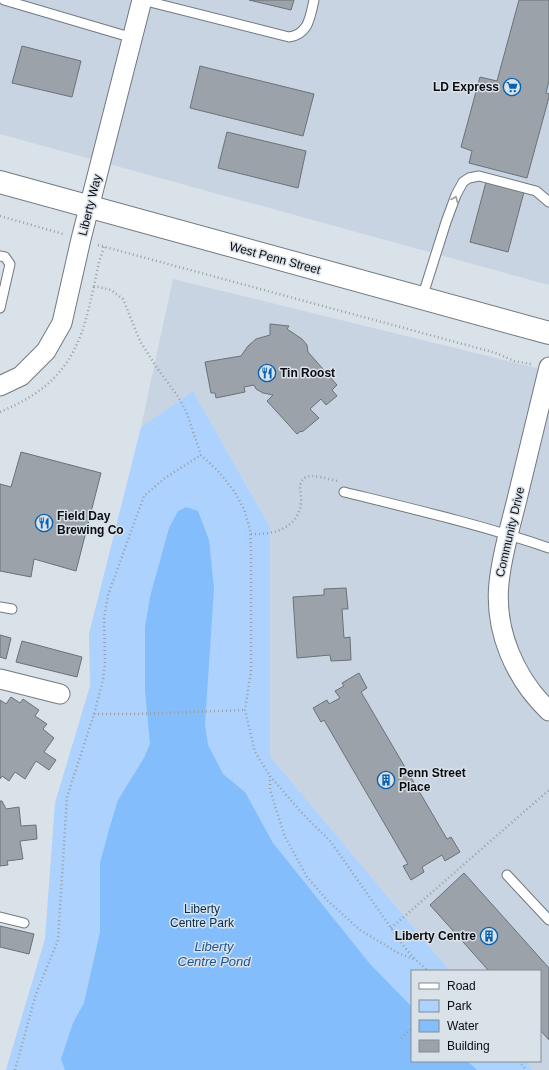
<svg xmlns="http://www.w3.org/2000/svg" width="549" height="1070" font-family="Arial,sans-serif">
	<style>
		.built { fill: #c8d4e2 }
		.green { fill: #acd2fd }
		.water { fill: #84bdfc }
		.building { fill: #9ba2aa; stroke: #6b7178 }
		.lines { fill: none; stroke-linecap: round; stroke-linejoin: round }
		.lane-casing { stroke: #727980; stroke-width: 11 }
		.street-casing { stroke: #727980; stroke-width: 21 }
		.secondary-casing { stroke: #727980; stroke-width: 24 }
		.path { stroke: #999fa5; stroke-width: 2.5; stroke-dasharray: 1 3; stroke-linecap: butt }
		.lane { stroke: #fff; stroke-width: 9 }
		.street { stroke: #fff; stroke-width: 19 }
		.secondary { stroke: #fff; stroke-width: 22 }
		.oneway { stroke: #9d9e9f }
		.labels { text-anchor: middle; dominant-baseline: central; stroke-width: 3; stroke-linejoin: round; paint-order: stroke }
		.poi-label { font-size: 12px; font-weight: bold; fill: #0a0c0f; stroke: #d9e1e9; text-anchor: start }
		.street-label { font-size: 12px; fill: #0a0c0f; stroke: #d9e1e9 }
		.park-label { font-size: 12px; fill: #032d53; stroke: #d9e1e9 }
		.water-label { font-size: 13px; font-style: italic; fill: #1e568f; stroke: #d9e1e9 }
	</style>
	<rect width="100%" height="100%" fill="#d9e1e9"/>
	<!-- built -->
	<path class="built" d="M0 0H549V285L0 134Z
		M173 279 549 371V1070H533L526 1061H540V971H450L270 756V527L193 391 141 427Z"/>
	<!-- green -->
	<path class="green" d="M193 391 270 527V756L450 971H412V1061H526L533 1070H6L45 939 55 803 90 686 89 634 141 427Z"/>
	<!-- water -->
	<path class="water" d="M186 507 198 511 209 540 214 588 205 724 208 745 223 774 245 792 273 843 370 964 412 1007V1061H467L477 1070H65L61 1059 73 1023 84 1003 100 932V863L110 826 118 800 144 758 150 744 145 690V627L150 597 169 528 178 511Z"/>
	<!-- building -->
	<path class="building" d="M249 0H294L291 10Z
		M519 0H549V81L546 93 549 94V97L527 178 469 163 472 151 461 147 480 77 497 81Z
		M22 46 81 61 72 97 12 83Z
		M200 66 314 94 303 136 190 108Z
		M227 132 306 151 298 188 218 168Z
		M486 182 524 192 508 252 470 242Z
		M270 324 289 326 287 329 302 339 307 345 308 352 337 385 332 390 337 396 326 405 321 399 310 409 319 418 302 432 301 431 297 434 267 401 273 395 263 393 256 389 254 385 244 387 245 392 216 398 215 393H211L205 362 241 356 248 346 256 339 270 335Z
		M21 452 101 473 76 571 34 559 31 577 0 571V484L11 487Z
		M346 588 348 609H342L344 638 350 637 351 660 331 661 330 655 297 658 293 597 324 595V589Z
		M0 635 11 638 6 659 0 657Z
		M22 641 82 657 77 677 16 662Z
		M359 673 367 688 361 692 447 839 451 837 460 852 445 861 442 855 422 867 424 872 411 880 403 866 408 864 324 720 321 722 313 708 327 700 329 704 340 698 335 691 344 686 342 683Z
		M11 697 20 703 23 699 39 710 35 716 47 724 43 729 54 738 44 752 56 760 49 770 36 761 25 779 15 772 9 781 2 776 0 779V700L6 704Z
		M0 801H2L6 809 19 807 21 826 36 825 37 839 20 841 23 859 7 861 8 865 0 866Z
		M464 873 549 968V1040L540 1030V971H489L430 905Z
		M0 926 34 934 29 954 0 947Z"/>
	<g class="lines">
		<defs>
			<path id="lane" d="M4 0 133 38
				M142 0 289 37C309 34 310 17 314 0
				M0 256 5 257 10 264 0 308
				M422 298 446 222 456 195 463 182 469 178 479 176 536 191 549 202
				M344 492C413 509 482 525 549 548
				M0 607 12 609
				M507 875 549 920
				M0 917 24 923"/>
			<path id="street" d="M549 367C539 408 529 450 519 491 512 521 502 552 499 583 494 630 515 679 549 711
				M0 386 21 376 46 351 62 323 81 239 142 0
				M0 679 60 694"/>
			<path id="secondary" d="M0 182 549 333"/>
		</defs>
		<!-- lane casing -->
		<use href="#lane" class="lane-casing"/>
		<!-- street casing -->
		<use href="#street" class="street-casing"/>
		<!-- secondary casing -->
		<use href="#secondary" class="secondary-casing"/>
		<!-- path -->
		<path class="path" d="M0 216 63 234
			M98 245 496 353 514 361 531 364
			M104 247 99 262 94 286 111 290 123 299 140 341 157 368 177 395 186 411 201 455 218 471 234 491 244 509 250 529 251 550V671L245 710 255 752 270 776 301 812 331 842 405 948 415 959 428 971
			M0 412C40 395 66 375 81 334 87 319 90 302 94 286
			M251 534C272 535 298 529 301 503 302 494 296 483 306 477 311 474 330 479 337 481
			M94 714H136L245 710
			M270 776V790L285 837 307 877 327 900 360 930 400 954 414 959
			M391 928 549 790
			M401 1038 412 1028
			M519 1061 526 1070
			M15 1070 36 994 58 940 67 797 94 714 103 680 105 663 104 619 108 595 144 496 165 478 201 455"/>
		<!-- lane -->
		<use href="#lane" class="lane"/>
		<!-- street -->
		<use href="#street" class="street"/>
		<!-- secondary -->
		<use href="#secondary" class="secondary"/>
	</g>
	<!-- one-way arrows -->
	<defs><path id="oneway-chevron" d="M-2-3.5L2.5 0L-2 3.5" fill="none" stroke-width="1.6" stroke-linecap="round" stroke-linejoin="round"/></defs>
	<use class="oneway" href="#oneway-chevron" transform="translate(455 199) rotate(-67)"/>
	<!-- icons -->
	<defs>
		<symbol id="supermarket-ring" viewBox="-11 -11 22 22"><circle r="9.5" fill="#d9e1e9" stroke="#0862b0" stroke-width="1.5"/><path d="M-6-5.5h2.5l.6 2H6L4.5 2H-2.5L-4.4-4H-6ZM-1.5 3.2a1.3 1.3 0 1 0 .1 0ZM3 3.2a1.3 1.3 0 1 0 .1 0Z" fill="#0862b0"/></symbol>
		<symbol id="restaurant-ring" viewBox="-11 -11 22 22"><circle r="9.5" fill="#d9e1e9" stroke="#0862b0" stroke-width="1.5"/><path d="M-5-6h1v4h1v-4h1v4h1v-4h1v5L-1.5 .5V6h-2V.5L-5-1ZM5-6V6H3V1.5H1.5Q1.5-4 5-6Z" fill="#0862b0"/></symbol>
		<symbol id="building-ring" viewBox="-11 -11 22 22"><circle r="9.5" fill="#d9e1e9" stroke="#0862b0" stroke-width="1.5"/><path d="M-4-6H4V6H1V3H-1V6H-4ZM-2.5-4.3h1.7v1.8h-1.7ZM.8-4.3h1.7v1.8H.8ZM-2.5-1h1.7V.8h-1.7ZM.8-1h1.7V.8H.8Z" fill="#0862b0"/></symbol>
	</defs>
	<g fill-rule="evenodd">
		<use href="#supermarket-ring" x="502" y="77" width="20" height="20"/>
		<use href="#restaurant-ring" x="257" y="363" width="20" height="20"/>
		<use href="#restaurant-ring" x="34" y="513" width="20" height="20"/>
		<use href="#building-ring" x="376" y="770" width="20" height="20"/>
		<use href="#building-ring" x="479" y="926" width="20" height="20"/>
	</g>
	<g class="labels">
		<!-- poi labels -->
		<g class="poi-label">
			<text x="499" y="87" text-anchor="end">LD Express</text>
			<text x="280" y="373">Tin Roost</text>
			<text x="57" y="516">Field Day<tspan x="57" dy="14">Brewing Co</tspan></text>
			<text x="399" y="773">Penn Street<tspan x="399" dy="14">Place</tspan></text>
			<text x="476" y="936" text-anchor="end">Liberty Centre</text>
		</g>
		<!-- street labels -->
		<g class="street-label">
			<text transform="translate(90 205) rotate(-76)">Liberty Way</text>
			<text transform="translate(275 258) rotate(15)">West Penn Street</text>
			<text transform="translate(510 532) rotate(-77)">Community Drive</text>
		</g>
		<!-- park labels -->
		<g class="park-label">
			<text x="202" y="909">Liberty<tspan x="202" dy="14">Centre Park</tspan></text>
		</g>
		<!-- water labels -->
		<g class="water-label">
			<text x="214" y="946">Liberty<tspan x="214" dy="15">Centre Pond</tspan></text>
		</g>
	</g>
	<!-- legend -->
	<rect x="411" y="970" width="130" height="92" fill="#d9e1e9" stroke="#868c92"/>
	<rect x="419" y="983" width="20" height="6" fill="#ffffff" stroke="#868c92"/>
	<text x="447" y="990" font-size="12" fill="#0a0c0f">Road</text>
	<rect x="419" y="1000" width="20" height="12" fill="#acd2fd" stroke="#868c92"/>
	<text x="447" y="1010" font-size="12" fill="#0a0c0f">Park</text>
	<rect x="419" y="1020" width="20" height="12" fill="#84bdfc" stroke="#868c92"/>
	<text x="447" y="1030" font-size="12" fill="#0a0c0f">Water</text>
	<rect x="419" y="1040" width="20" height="12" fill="#9ba2aa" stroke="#868c92"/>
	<text x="447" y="1050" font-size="12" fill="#0a0c0f">Building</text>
</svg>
